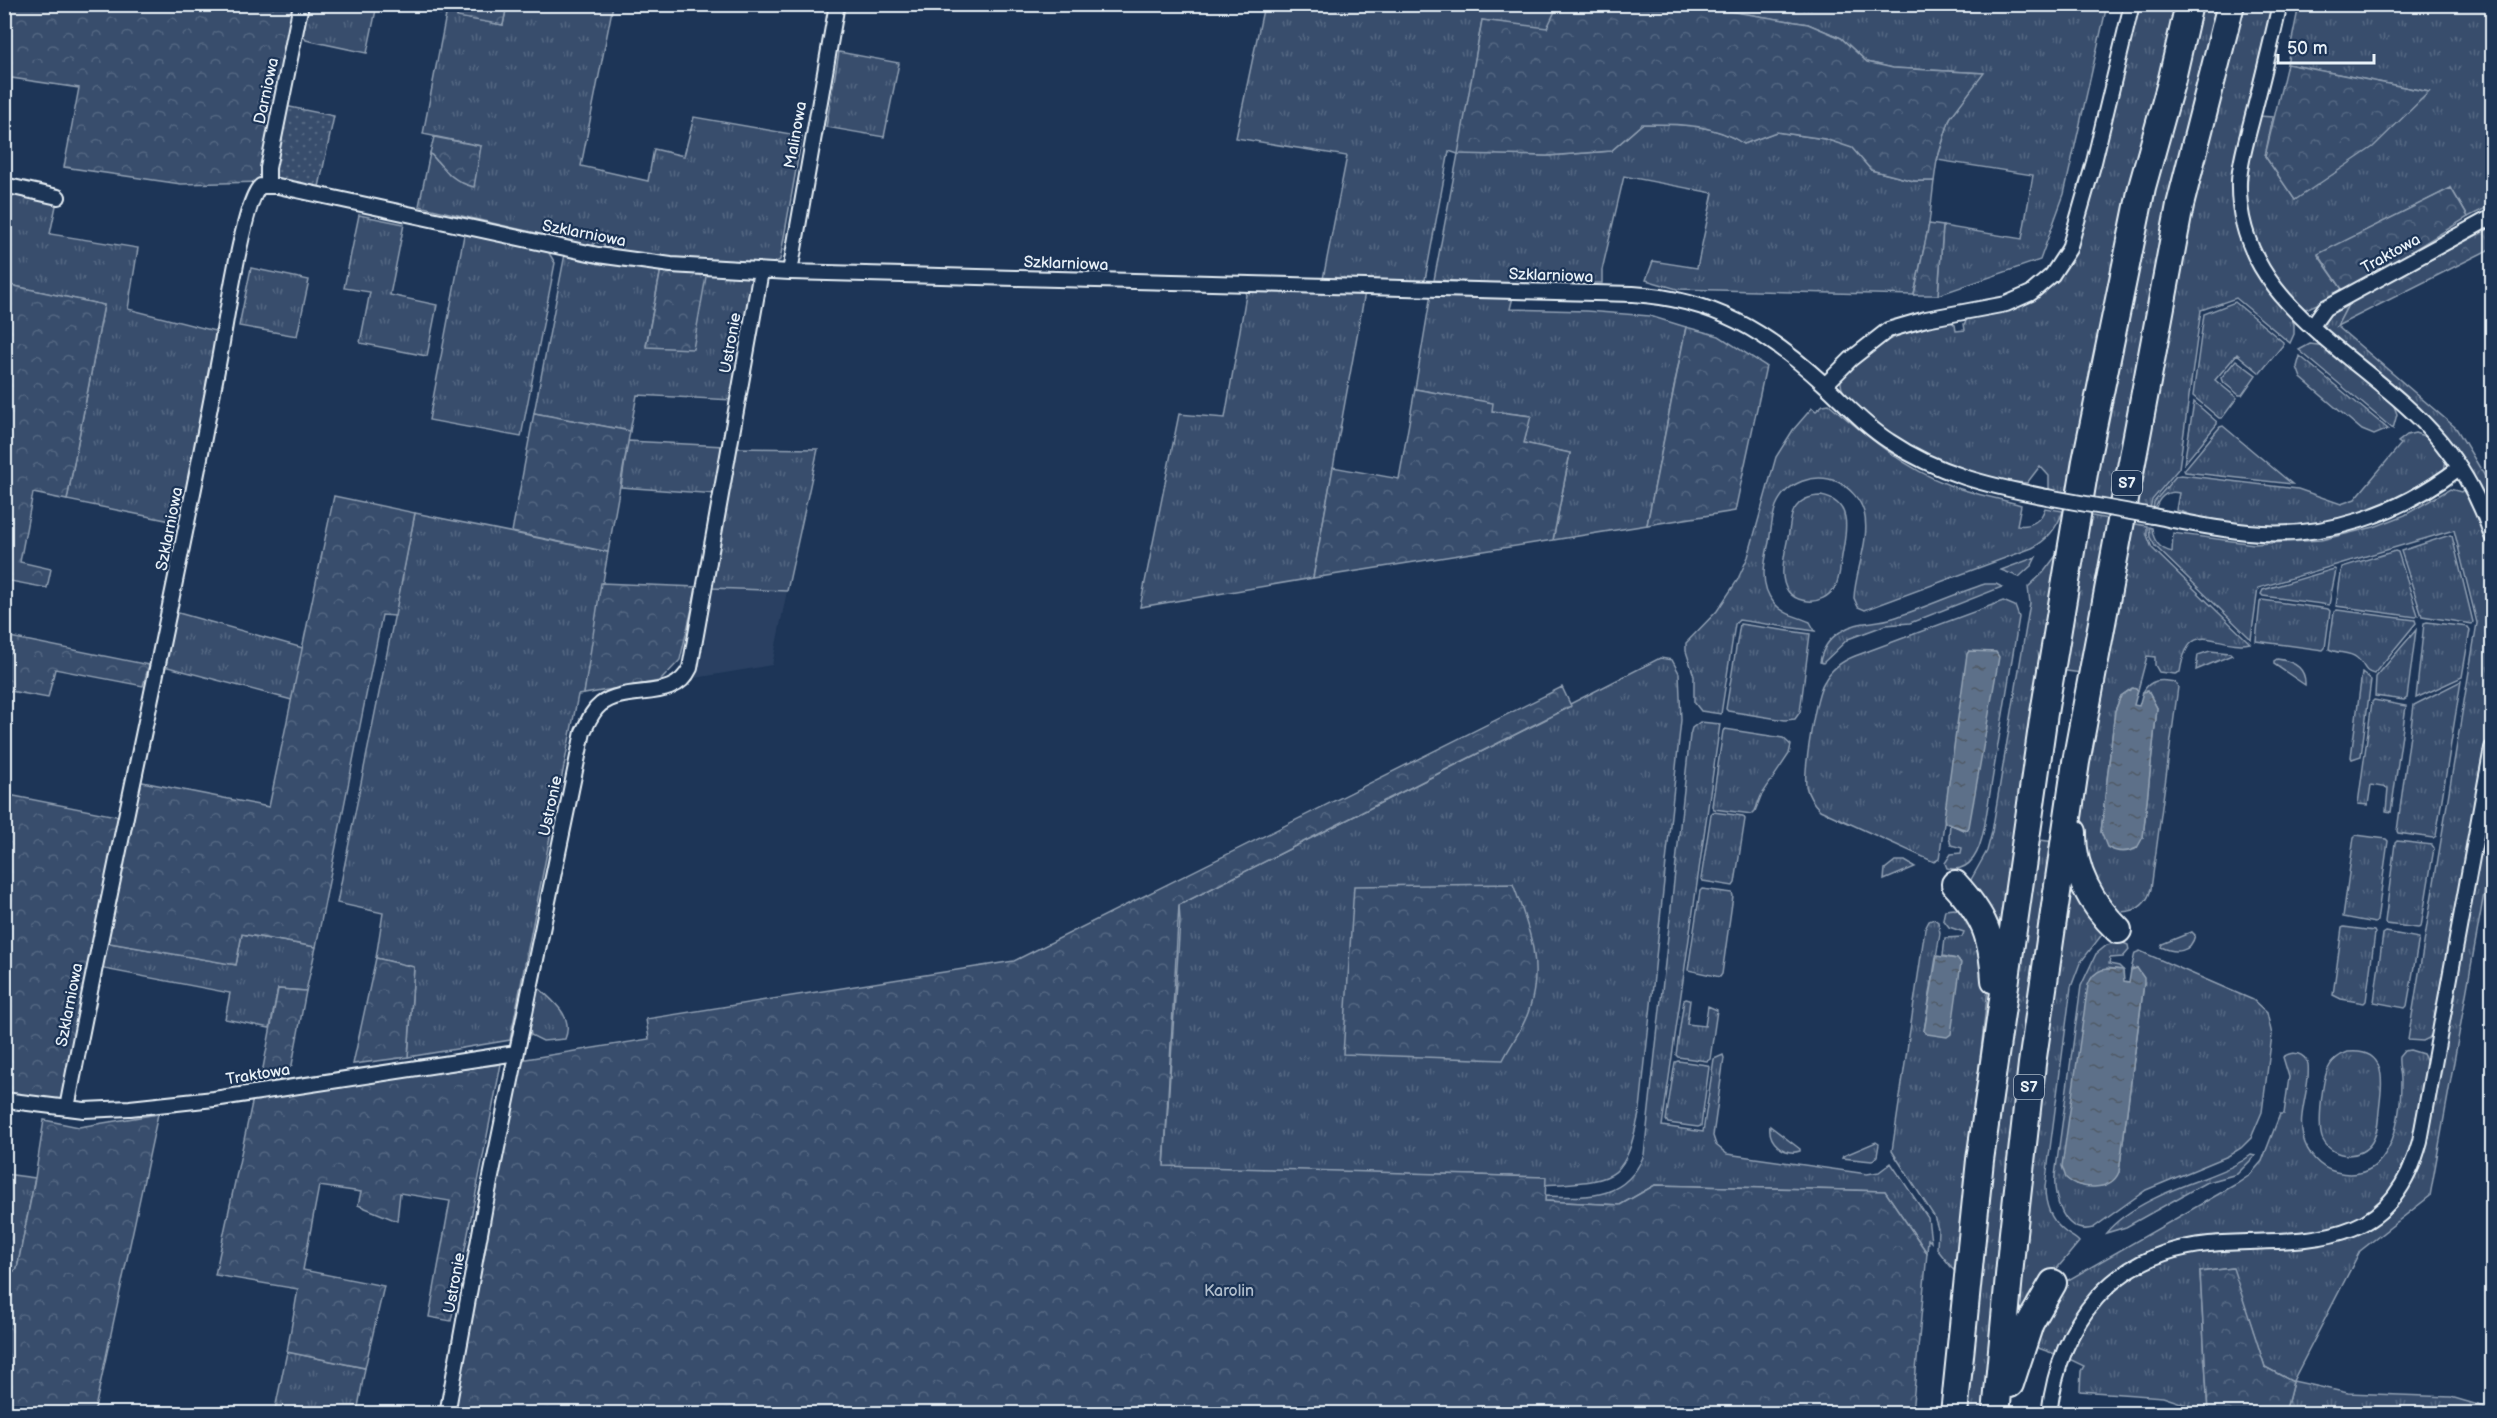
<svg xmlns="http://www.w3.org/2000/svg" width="2497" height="1418" font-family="'Balsamiq Sans',sans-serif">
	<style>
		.built { fill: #2a4162 }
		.grass { fill: url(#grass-tufts); stroke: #909fb2; stroke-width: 1.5 }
		.forest { fill: url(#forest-crowns); stroke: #909fb2; stroke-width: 1.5 }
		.garden { fill: url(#garden-dots); stroke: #909fb2; stroke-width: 1.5 }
		.water { fill: url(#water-ripples); stroke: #95a4b5; stroke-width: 1.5 }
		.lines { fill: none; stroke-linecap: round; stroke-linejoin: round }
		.street-casing { stroke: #e8f1f8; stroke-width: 18 }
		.highway-casing { stroke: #e8f1f8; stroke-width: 30 }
		.street { stroke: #1d3557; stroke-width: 14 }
		.highway { stroke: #1d3557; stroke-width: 26 }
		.street-bridge-casing { stroke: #e8f1f8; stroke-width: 18; stroke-linecap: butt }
		.street-bridge { stroke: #1d3557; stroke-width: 14 }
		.labels { text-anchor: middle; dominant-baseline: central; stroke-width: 4.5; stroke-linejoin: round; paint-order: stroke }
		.shield { fill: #1d3557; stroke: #abb9c8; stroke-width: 1.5 }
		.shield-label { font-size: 15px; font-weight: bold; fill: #e8f1f8 }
		.street-label { font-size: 16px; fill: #e8f1f8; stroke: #1d3557 }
		.park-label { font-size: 16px; fill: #b3c0ce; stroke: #1d3557 }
	</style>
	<defs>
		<pattern id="grass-tufts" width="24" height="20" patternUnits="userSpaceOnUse" patternTransform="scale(1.5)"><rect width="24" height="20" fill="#374d6c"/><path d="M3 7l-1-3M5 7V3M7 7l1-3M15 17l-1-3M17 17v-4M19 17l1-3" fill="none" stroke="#546782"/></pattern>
		<pattern id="forest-crowns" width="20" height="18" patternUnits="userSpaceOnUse" patternTransform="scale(1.5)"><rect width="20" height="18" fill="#374d6c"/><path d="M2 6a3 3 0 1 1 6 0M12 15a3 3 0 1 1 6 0" fill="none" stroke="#546782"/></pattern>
		<pattern id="garden-dots" width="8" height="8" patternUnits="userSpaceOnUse" patternTransform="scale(1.5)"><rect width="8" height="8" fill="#374d6c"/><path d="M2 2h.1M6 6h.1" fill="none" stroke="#546782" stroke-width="1.8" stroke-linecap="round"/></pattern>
		<pattern id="water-ripples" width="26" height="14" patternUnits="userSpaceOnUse" patternTransform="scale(1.5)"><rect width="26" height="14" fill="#5d7089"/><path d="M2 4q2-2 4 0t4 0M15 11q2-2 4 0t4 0" fill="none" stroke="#505a66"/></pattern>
	</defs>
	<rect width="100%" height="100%" fill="#1d3557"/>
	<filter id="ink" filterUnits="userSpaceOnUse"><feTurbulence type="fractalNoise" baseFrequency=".0167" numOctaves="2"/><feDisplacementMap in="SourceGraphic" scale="12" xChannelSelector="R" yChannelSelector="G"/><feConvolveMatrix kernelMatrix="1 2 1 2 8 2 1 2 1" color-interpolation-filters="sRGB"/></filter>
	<g filter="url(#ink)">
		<!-- built -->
		<path class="built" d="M712 588 787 591 772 665 695 678 705 645 702 639Z"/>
		<!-- grass -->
		<path class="grass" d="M1365 4 1403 11V4L2107 5 2064 194 2040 260 1938 295 1943 226 2022 239 2033 175 1937 160 1950 118 1983 73 1893 68 1867 62 1841 38 1808 24 1722 10 1547 29 1482 20 1459 153 1547 156 1611 151 1642 124C1677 124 1713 123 1744 144L1776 132 1825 139 1852 147 1871 170 1914 181H1934L1929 224 1914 295 1677 289 1646 280 1653 261 1697 268 1713 193 1624 176 1602 270V283H1588L1587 288 1434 280 1458 154 1449 151 1425 280 1415 283 1323 279 1347 156 1236 138 1264 5Z
			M306 5H377L367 53 306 40 301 32Z
			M399 5H460L457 16 503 25 507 5H613L581 166 648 181 654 149 684 156 694 117 802 136 780 260 772 264 663 259 605 250 604 244 595 242 592 246 419 206 430 153 449 175 481 146 423 134 446 15Z
			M2138 5H2177L2068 494 2049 491V476L2040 466 2027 483 2015 482V486C1995 480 1972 477 1952 468 1928 458 1837 409 1841 380 1862 343 1912 329 1950 321L1955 325 1956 331 1965 330 1964 324 1968 318C2021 307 2056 298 2077 243Z
			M2197 5H2218L2132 392 2111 502 2091 498 2134 278Z
			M2238 5H2272L2238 146 2233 193 2238 227 2248 256 2267 290 2290 316 2294 324V334L2290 343 2236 298 2201 310 2179 468 2152 500 2150 509 2133 506 2176 276Z
			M2299 5H2492V205L2468 217 2451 188 2318 255 2344 292 2306 309C2293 303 2285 290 2277 279 2237 223 2244 179 2259 116L2273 117 2265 156 2295 200 2429 92 2287 64Z
			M839 52 899 63 884 137 826 127Z
			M5 189 57 201 50 234 138 248 128 309 219 332 181 523 67 500 104 305 5 284Z
			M359 215 404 224 390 295 437 305 427 356 360 343 370 292 344 288Z
			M465 230 546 248 555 263 521 437 429 420Z
			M565 254 661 269 646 346 707 271 741 273 751 279 733 400 637 395 630 431 534 413Z
			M251 268 309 280 297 336 239 326Z
			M1244 289 1365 292 1313 578 1140 607 1179 414 1225 418 1246 295Z
			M1431 294 1513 297 1510 309 1586 311 1650 316 1686 327 1647 525 1553 540 1570 453 1524 443 1530 416 1491 411 1492 403 1415 389Z
			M2235 302 2283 342V345L2260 373 2237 354 2215 380 2237 398 2222 418H2219L2193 396 2204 314Z
			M2349 303 2337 326 2456 428 2492 488V519L2448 441 2429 419 2326 330 2323 320 2328 312Z
			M2310 344 2326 346 2392 401 2397 414 2393 429 2299 350Z
			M2300 356 2388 429 2374 435 2362 430 2301 378 2297 367Z
			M2236 360 2256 375 2242 395H2239L2222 381 2221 378Z
			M2194 402 2217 422V424L2184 464Z
			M1829 404C1867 436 1902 467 1949 485 1972 494 1997 498 2021 505L2017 525C2031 527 2041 521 2045 508L2063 511C2057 528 2048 540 2032 548L1865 610 1858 607 1854 598C1855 571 1871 539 1864 512 1860 499 1850 488 1838 482 1815 472 1786 482 1776 506 1772 517 1771 530 1769 542 1764 563 1759 585 1774 603 1784 615 1797 616 1810 622L1815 631 1739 620 1735 624 1721 714 1701 711 1694 702V676L1686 651V643L1717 611 1737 581 1748 557 1776 457 1793 430 1812 408 1816 411 1823 405Z
			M2223 426 2292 484 2185 472 2184 470 2220 427Z
			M2415 433 2430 438 2446 459 2444 471C2389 510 2326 529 2259 528 2235 527 2210 520 2186 517V513L2176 510 2179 493C2166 490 2158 498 2155 510H2153L2154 502 2176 476 2181 475 2298 489 2341 504 2355 499 2401 444 2398 442 2407 435Z
			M628 441 724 446 717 494 621 487Z
			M736 448 818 449 787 591 712 588Z
			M2465 488 2488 540 2492 556V716L2435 1029 2429 1038 2423 1041 2408 1040 2477 623 2454 530 2258 588 2251 639 2155 546 2150 537 2149 527 2152 528C2153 541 2159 549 2172 552L2173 533 2254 544 2321 540 2374 527 2405 515 2450 489 2461 492Z
			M1821 496C1854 502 1846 532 1842 556 1840 566 1840 579 1835 587 1829 597 1818 602 1808 601 1773 598 1783 560 1788 537 1790 529 1790 517 1794 510 1800 500 1810 496 1821 496Z
			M415 513 608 552 584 694 578 695 510 1040 408 1057 414 967 376 958 383 913 337 903Z
			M2087 515 2108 519 2081 673 2060 670Z
			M2130 523 2147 526V535L2152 548 2250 643C2219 650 2189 614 2180 672L2175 674 2159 672 2155 665V657L2147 656 2138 690 2132 688 2121 696 2115 711 2101 832 2143 837 2157 708 2148 691 2143 692C2150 679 2161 679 2175 682L2178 687 2151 889C2145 912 2123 917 2104 906L2081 836 2082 808Z
			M2450 535 2452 536 2473 622 2472 624 2422 616 2401 551Z
			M2395 551 2398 552 2418 615 2416 617 2336 606 2342 567Z
			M2058 553 1999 943 1968 885 1987 851 1992 832 2030 603 2028 587 2043 573Z
			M2036 557 2032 565 2019 577 2001 570Z
			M2334 569 2336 570 2329 605 2263 596 2261 594 2263 590Z
			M1985 584H1996L2002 587 1910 623 1886 625 1848 639 1823 663 1820 662C1822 650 1829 639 1840 632 1857 620 1875 624 1893 618 1924 608 1954 594 1985 584Z
			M2262 600 2328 609 2330 611 2325 648 2323 650 2256 641 2260 602Z
			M2003 601 2015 606 2019 617 1984 829C1980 849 1972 874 1947 868L1945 863 1951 854 1961 853 1962 848 1951 845 1949 837 1950 824 1963 830 1968 652 1939 859 1934 862 1820 810C1813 803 1808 796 1806 786 1804 769 1815 696 1824 682 1831 669 1842 661 1855 656Z
			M2337 610 2415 620 2416 623 2374 674C2363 672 2365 664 2357 658 2349 651 2337 654 2329 649L2334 612Z
			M175 612 303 648 292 700 164 666Z
			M2427 622 2468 627 2470 630 2462 677 2416 698 2424 623Z
			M1740 624 1810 634 1800 712 1795 719 1785 720 1728 711 1726 709Z
			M2416 630 2407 698 2404 700 2375 696 2376 677Z
			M2210 651 2230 653 2232 655 2196 670 2198 655Z
			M1660 658 1672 660 1679 673 1681 720 1640 1109C1624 1183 1618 1180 1545 1185V1177L1164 1167 1180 921 1179 905 1570 707V704Z
			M2277 659C2293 661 2306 668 2305 685L2274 664V661Z
			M2362 673 2371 680 2361 756 2352 759 2351 757Z
			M2461 681 2436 836 2433 838 2398 833 2397 831 2414 705Z
			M2374 700 2406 706 2391 812 2386 811 2388 788 2371 785 2368 805 2358 804 2372 702Z
			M1700 722 1720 724 1662 1126 1703 1132 1714 1059 1723 1055 1724 1058 1713 1136 1716 1145 1727 1154 1867 1174 1879 1172 1891 1163 1928 1218 1931 1242 1928 1239 1927 1253 1885 1191 1655 1185 1620 1205 1545 1201V1196C1587 1197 1625 1201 1644 1155L1690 735 1692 728Z
			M1725 729 1783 738 1791 745 1789 754 1761 796 1755 811 1752 814 1714 809 1712 806 1723 731Z
			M2492 780V849L2430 1196 2360 1251 2293 1381 2348 1393 2451 1397 2492 1409V1413H2285L2293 1382 2265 1367 2232 1268 2200 1272 2208 1412 2163 1397 2080 1391 2081 1371 2084 1366 2067 1358C2084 1325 2102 1294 2135 1274 2236 1213 2377 1299 2425 1150Z
			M1713 812 1743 816 1745 819 1735 883 1733 886 1703 881 1701 879 1711 814Z
			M2356 835 2386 839 2388 841 2377 921 2375 923 2343 917 2354 837Z
			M2033 839 2054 842 1986 1413 1965 1414 1984 1219Z
			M2397 841 2432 845 2434 848 2421 927 2418 928 2386 924 2385 922 2395 843Z
			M1895 861H1905L1915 867 1884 880 1885 869Z
			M2069 871 2104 932 2080 963 2071 987 2045 1187C2045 1203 2050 1219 2063 1230 2068 1235 2075 1237 2079 1242L2050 1277 2031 1308 2013 1325 2029 1177Z
			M1702 889 1732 893 1733 896 1722 974 1720 977 1688 970 1700 891Z
			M1954 909 1964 911 1971 916 1988 988 1956 1273 1937 1249 1938 1229 1934 1216 1892 1151 1925 929 1929 921 1934 919 1938 922 1940 933 1924 1031 1957 959 1943 956 1945 938 1962 937 1964 932 1949 927 1943 919 1945 910Z
			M2344 927 2374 931 2375 933 2366 1001 2364 1003 2341 999 2333 995 2342 928Z
			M2192 932 2195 935C2191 953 2176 954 2161 947L2162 944Z
			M2386 932 2419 938 2407 1006 2405 1008 2374 1002 2383 934Z
			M242 934 316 947 306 991 278 989 270 1028 225 1019 230 993 99 968 104 942 236 965Z
			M2121 942 2128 945 2129 950 2123 957 2110 958 2109 964 2119 966 2123 970 2107 968 2076 1184C2099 1187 2102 1191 2119 1172L2144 983 2137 968 2131 970 2135 953 2140 951 2253 1000 2267 1013 2272 1035 2262 1112 2251 1138 2241 1148 2228 1156 2146 1190 2093 1228C2064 1236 2053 1197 2055 1176L2081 986 2096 954 2107 945Z
			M540 989C555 1003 574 1017 565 1039L543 1041 531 1035 529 1022 535 991Z
			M1686 999 1690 1000 1687 1024 1705 1026 1708 1006 1717 1010 1710 1059 1707 1061 1678 1057 1676 1055 1684 1000Z
			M2410 1050 2423 1054C2432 1066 2422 1101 2419 1116 2412 1151 2402 1185 2373 1208 2351 1226 2324 1230 2296 1232 2226 1239 2163 1231 2106 1280 2083 1300 2064 1326 2055 1354L2027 1344 2063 1283 2238 1183 2250 1175 2262 1161 2280 1114H2284L2289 1077 2283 1057C2293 1050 2304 1053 2308 1064 2311 1088 2297 1113 2303 1137 2307 1153 2319 1168 2336 1172 2392 1186 2401 1119 2401 1080 2401 1072 2398 1065 2399 1057L2404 1051Z
			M2348 1052C2389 1048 2382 1084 2379 1111 2378 1121 2378 1133 2372 1142 2361 1160 2333 1159 2323 1140 2317 1129 2322 1081 2328 1069 2332 1060 2339 1055 2348 1052Z
			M1678 1061 1707 1065 1709 1067 1701 1126 1698 1127 1668 1123 1666 1120 1675 1062Z
			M1770 1126 1800 1149V1151C1784 1156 1768 1142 1770 1126Z
			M1876 1142 1879 1144 1877 1156 1872 1161 1842 1158 1843 1156Z
			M2251 1155 2255 1156 2237 1174 2205 1183 2126 1227 2106 1233C2127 1207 2173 1189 2204 1178 2221 1171 2237 1166 2251 1155Z
			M5 1174 35 1178 17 1269 5 1277Z
			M287 1352 365 1368 357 1413 274 1414Z"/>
		<!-- forest -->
		<path class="forest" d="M4 5H297L261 182 181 184 64 167 79 88 5 77Z
			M460 5H507L503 25 457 17Z
			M1558 5 1722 10 1808 24 1841 38 1867 62 1893 68 1984 73 1950 118 1937 160 1934 181H1914L1871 170 1852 148 1825 139 1776 132 1744 144C1713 123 1677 124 1642 124L1611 151 1547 156 1458 154 1482 20 1547 28Z
			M2287 64 2429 92 2373 147 2295 200 2265 156Z
			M434 137 481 146 474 187C453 182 444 169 430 153Z
			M2451 188 2468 217 2344 292 2318 254Z
			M1929 224 1943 226 1938 295H1914Z
			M2492 227V248L2337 326 2349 303Z
			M661 269 707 271 693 349 646 347Z
			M5 284 104 305 67 500 33 493 20 562 51 569 47 588 5 580Z
			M1686 327 1719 336 1766 366 1735 511 1647 525Z
			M1415 389 1493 403 1492 411 1531 416 1524 443 1570 453 1553 540 1313 578 1333 467 1399 479Z
			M534 413 630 431 608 552 512 532Z
			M334 496 415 513 395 616 382 615 316 947 242 934 236 965 104 942 137 781 269 807Z
			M601 583 697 587 680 660 660 681 584 694Z
			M4 636H5L149 665 143 686 55 669 48 698 5 690Z
			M1562 687 1571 706 1179 905 1164 1166 1546 1177 1545 1201 1620 1205 1655 1185 1885 1191 1927 1253 1912 1413 452 1414 520 1060 649 1039 646 1019 1014 961Z
			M4 794 121 817 66 1094 61 1101 5 1095Z
			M1513 884C1529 928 1544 964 1529 1010 1524 1027 1511 1044 1503 1060L1343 1054 1354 886Z
			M376 958 414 967 408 1057 353 1064Z
			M278 989 306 991 292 1065 279 1080 260 1084Z
			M501 1064 451 1321 429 1317 450 1201 400 1193 397 1221 358 1205 361 1192 319 1186 303 1270 384 1286 365 1368 287 1352 298 1289 215 1275 253 1098Z
			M158 1114 94 1413H5V1277L17 1269 35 1178 44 1120 79 1127Z
			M2233 1268 2265 1367 2293 1382 2285 1413 2208 1412 2200 1272Z"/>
		<!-- garden -->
		<path class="garden" d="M285 106 334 116 319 187 277 178 272 169Z"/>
		<!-- water -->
		<path class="water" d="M1969 651 1996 652 1999 657 1969 827 1967 830 1945 823 1944 818 1967 654Z
			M2133 688 2138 690 2134 705 2139 706 2143 692 2148 691 2157 708 2143 837 2137 848C2127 853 2117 853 2107 847L2101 832 2115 711 2121 696Z
			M1937 956 1957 959 1961 963 1951 1034 1947 1037 1927 1034 1924 1031Z
			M2137 968 2144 978V983L2119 1172C2111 1192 2079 1190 2066 1178L2062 1166 2088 985C2095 967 2106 968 2123 970L2124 981 2129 982 2131 970Z"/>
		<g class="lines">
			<defs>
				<path id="street" d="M2280 4C2271 43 2262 81 2252 119 2247 139 2240 161 2239 181 2235 308 2371 357 2440 441 2463 469 2481 502 2492 536
					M4 185 58 197
					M268 185V168L301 4
					M790 272 837 4
					M2312 326 2325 308 2492 217
					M1825 385 1851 359 1888 330 1926 319 2006 304 2031 293 2052 275 2069 249 2094 162 2132 4
					M2153 516C2184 522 2216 529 2248 532 2325 540 2399 514 2459 468
					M4 1100 84 1110 130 1108 214 1099 516 1053
					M67 1108C115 856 173 607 220 354 225 327 244 197 261 186H278L598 255 671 265 790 272 1633 294C1713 299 1766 331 1824 384 1845 403 1864 425 1889 441 1938 474 1990 486 2047 497
					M447 1414 485 1206 583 732C588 722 592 711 601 704 628 684 674 703 690 668L761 271
					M2049 1414C2060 1322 2112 1253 2209 1244 2256 1239 2309 1246 2353 1228 2391 1213 2410 1178 2420 1141L2492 748"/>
				<path id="highway" d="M2073 832C2072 870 2091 904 2118 930
					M1955 884C1985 917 1992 936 1995 980
					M2010 1384 2030 1323 2053 1283
					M1954 1414 1980 1160 2044 713 2086 461 2142 187 2171 83 2189 4
					M1996 1414 2013 1233 2032 1064 2076 762 2180 205 2231 4"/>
			</defs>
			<!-- street casing -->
			<use href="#street" class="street-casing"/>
			<!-- highway casing -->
			<use href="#highway" class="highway-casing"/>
			<!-- street -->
			<use href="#street" class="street"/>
			<!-- highway -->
			<use href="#highway" class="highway"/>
			<defs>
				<path id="street-bridge" d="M2047 497 2153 516"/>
			</defs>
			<!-- street-bridge casing -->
			<use href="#street-bridge" class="street-bridge-casing"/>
			<!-- street-bridge -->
			<use href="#street-bridge" class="street-bridge"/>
		</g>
	</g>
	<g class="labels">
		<!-- shield labels -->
		<g class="shield">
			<rect x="2112" y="471" width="30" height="24" rx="4.5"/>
			<rect x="2014" y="1075" width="30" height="24" rx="4.5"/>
		</g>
		<g class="shield-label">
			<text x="2127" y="483">S7</text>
			<text x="2029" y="1087">S7</text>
		</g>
		<!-- street labels -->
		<g class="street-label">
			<text transform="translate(267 91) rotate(-78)">Darniowa</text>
			<text transform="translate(796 135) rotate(-80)">Malinowa</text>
			<text transform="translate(584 234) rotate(11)">Szklarniowa</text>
			<text transform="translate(2391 254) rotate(-29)">Traktowa</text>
			<text transform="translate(1066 264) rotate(2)">Szklarniowa</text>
			<text transform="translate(1551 276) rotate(2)">Szklarniowa</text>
			<text transform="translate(731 343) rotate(-80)">Ustronie</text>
			<text transform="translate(170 529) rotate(-79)">Szklarniowa</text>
			<text transform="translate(551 806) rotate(-78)">Ustronie</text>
			<text transform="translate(70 1005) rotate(-79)">Szklarniowa</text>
			<text transform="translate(258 1075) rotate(-9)">Traktowa</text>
			<text transform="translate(455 1283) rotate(-80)">Ustronie</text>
		</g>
		<!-- park labels -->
		<g class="park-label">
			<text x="1229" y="1291">Karolin</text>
		</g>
	</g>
	<!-- margin -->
	<rect width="2497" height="1418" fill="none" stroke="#1d3557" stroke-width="24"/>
	<rect x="12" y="12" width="2473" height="1394" fill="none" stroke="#e8f1f8" stroke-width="2" filter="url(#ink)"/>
	<!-- scale -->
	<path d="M2278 54v9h96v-9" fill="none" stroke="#e8f1f8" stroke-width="3"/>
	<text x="2287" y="54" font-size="18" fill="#e8f1f8" stroke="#1d3557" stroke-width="4.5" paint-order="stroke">50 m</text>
</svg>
